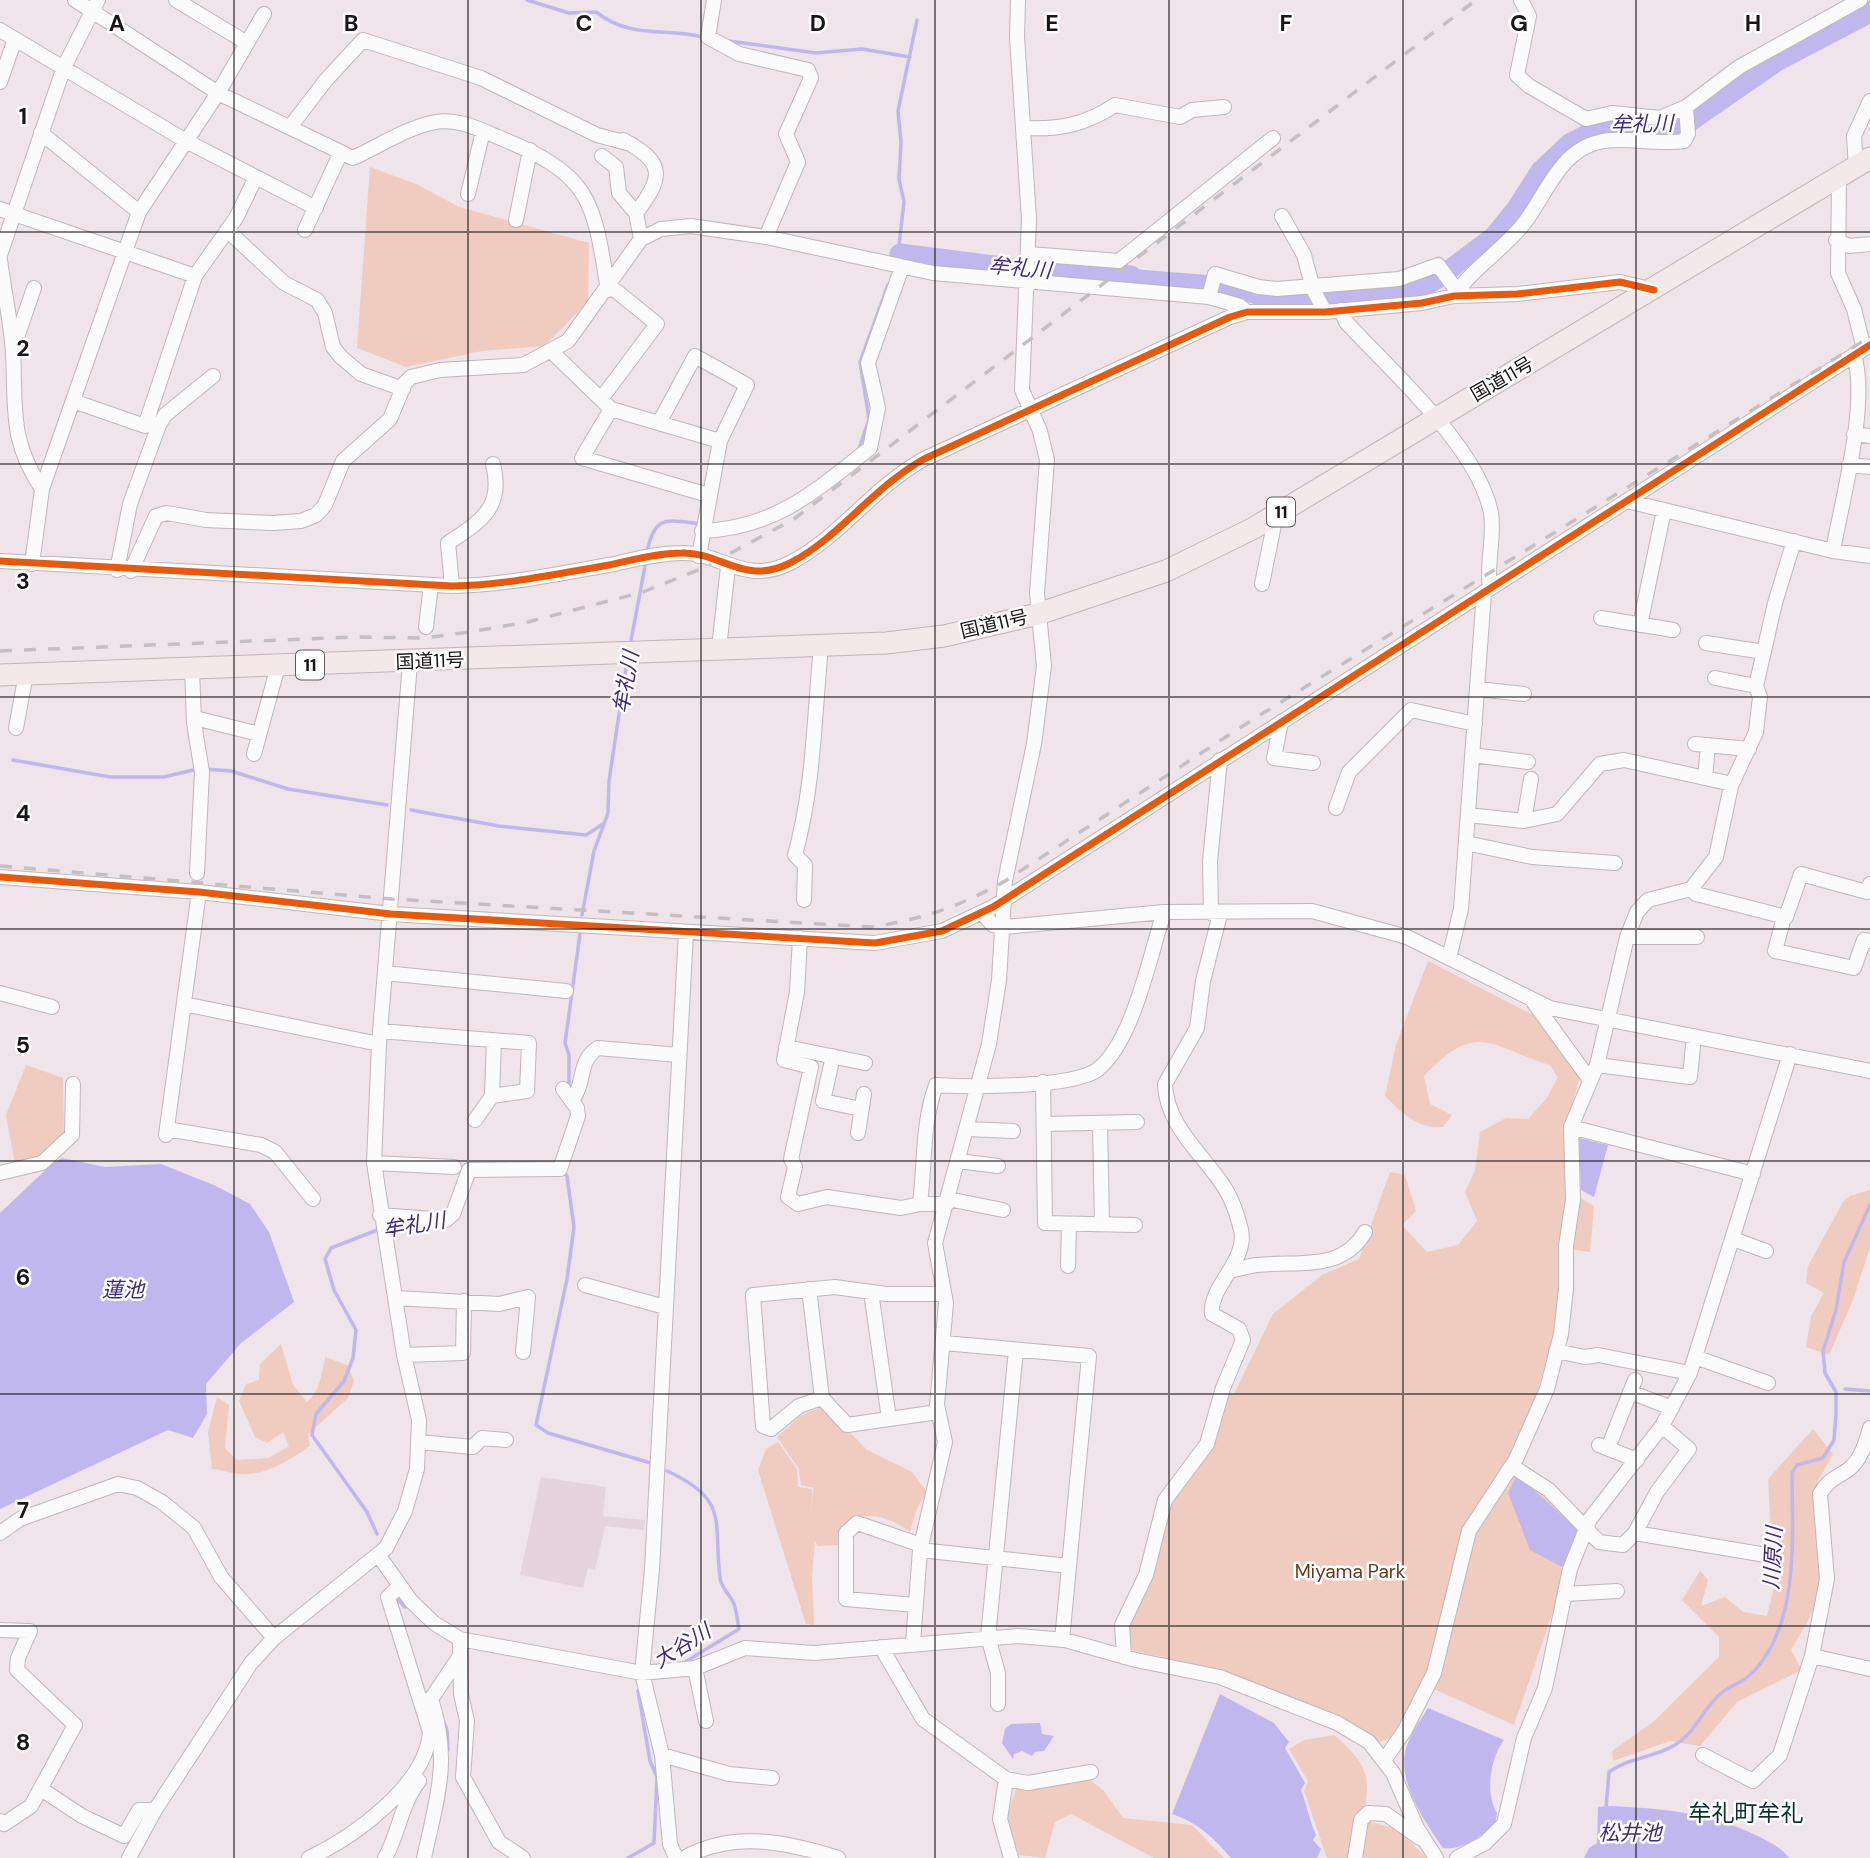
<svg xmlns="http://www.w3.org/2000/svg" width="1870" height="1858" font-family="'DM Sans','Noto Sans JP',sans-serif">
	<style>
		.built { fill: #e6d4dc }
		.green { fill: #efccbf }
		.water { fill: #c0b7ef }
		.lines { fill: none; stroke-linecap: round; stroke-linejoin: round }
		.stream { stroke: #c0b7ef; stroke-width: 3.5 }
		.river { stroke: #c0b7ef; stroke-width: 21 }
		.minor-casing { stroke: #beb7bb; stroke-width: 16 }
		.highway-casing { stroke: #c2b4b6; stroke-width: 23 }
		.minor { stroke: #fcfbfc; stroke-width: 14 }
		.highway { stroke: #f4e9ea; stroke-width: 21 }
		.rail { stroke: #c4c0c2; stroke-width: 3.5; stroke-dasharray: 12 12; stroke-linecap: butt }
		.cycleway-casing { stroke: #fff; stroke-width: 11 }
		.cycleway { stroke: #e8590c; stroke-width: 7 }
		.grid { fill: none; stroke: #1a1517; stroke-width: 2; stroke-opacity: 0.55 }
		.labels { text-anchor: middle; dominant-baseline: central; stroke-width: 5; stroke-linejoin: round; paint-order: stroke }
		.shield { fill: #fff; stroke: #5f5b5d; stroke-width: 2 }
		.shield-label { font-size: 18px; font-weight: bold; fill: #1a1517 }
		.street-label { font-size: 19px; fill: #1a1517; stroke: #fff }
		.park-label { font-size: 19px; fill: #693617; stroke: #fff }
		.water-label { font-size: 21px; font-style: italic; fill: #3f2981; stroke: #fff }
		.quarter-label { font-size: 23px; fill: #0c3031; stroke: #fff }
		.grid-label { font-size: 23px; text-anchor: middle; font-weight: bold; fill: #1a1517; stroke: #fff; stroke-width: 5; stroke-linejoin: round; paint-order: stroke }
	</style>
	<rect width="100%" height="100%" fill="#eee4e9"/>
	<!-- built -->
	<path class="built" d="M541 1477 606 1487 603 1516 645 1520 644 1530 605 1526 595 1570 588 1568 583 1588 520 1575Z"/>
	<!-- green -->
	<path class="green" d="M370 167 416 184 459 207 589 243 588 302 544 346 482 351 406 367 357 348Z
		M1428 961 1533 1015 1580 1076 1567 1125 1566 1206 1554 1333 1529 1421 1508 1470 1545 1492 1581 1530 1514 1725 1436 1690 1423 1691 1390 1738 1380 1742 1353 1724 1224 1671 1132 1650 1126 1631 1168 1508 1228 1393 1234 1394 1273 1314 1322 1275 1359 1259 1390 1172 1405 1175 1416 1211 1402 1225 1427 1252 1458 1245 1477 1221 1465 1192 1475 1171 1480 1132 1506 1118 1528 1119 1546 1099 1558 1078 1550 1065C1490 1047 1478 1019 1424 1076L1430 1104 1452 1115 1443 1127C1416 1128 1403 1114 1385 1096L1396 1045Z
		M26 1065 63 1078 64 1136 42 1157 15 1164 6 1115Z
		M1870 1190V1247L1853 1300 1829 1355 1806 1347 1811 1316 1824 1293 1806 1283 1808 1266 1843 1202 1850 1196Z
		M1579 1197 1594 1206 1590 1252 1570 1249Z
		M281 1344 293 1385 307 1402C320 1391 322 1374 325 1357L347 1365 354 1381 348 1398 308 1434 310 1446C292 1459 263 1477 239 1474 230 1473 222 1470 212 1469L208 1432 217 1397 229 1405 225 1448 237 1460 269 1458 289 1446 283 1432 267 1443 255 1437 239 1401 246 1384 259 1380 260 1364Z
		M824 1406 867 1450 912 1472 927 1492 917 1508 910 1532C888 1516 866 1509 842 1525L841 1545 817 1546 815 1541 812 1576 814 1625 806 1624 758 1470 766 1449 778 1442 797 1469 798 1487 812 1489 811 1517 813 1488 801 1485 799 1469 777 1437 800 1416Z
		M1813 1429 1833 1454 1817 1483 1815 1502 1822 1588 1808 1621 1791 1650 1802 1670 1737 1702 1700 1746 1670 1741 1613 1761 1612 1751 1653 1722 1719 1657V1637L1682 1600 1700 1571 1708 1580 1701 1606 1725 1597 1743 1612 1767 1616 1774 1587 1768 1479Z
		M1334 1735C1369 1765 1371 1776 1363 1820L1397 1829 1427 1858H1327L1304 1791 1308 1781 1289 1749 1304 1740Z
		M1088 1778 1104 1791 1123 1818 1192 1825 1224 1858H1154L1071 1814 1055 1822 1045 1858 1019 1855 1006 1819 1017 1786Z"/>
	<!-- water -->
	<path class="water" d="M1870 0V24L1782 70 1694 131 1682 135 1591 142 1517 226 1448 284 1428 296 1379 302 1268 308 1227 296 1097 282 1106 267 1208 275 1256 289 1434 269 1487 229 1508 203 1533 164 1564 135 1593 120 1656 122Z
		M1579 1138 1608 1145 1594 1197 1581 1190Z
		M62 1158 105 1167 161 1164 216 1186 250 1204 269 1232 294 1302 241 1343 206 1384 207 1414 193 1438 168 1430 0 1509V1213L53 1163Z
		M1517 1475 1576 1528 1577 1534 1564 1568 1530 1550 1508 1493Z
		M1220 1694 1274 1723 1289 1742 1285 1748 1305 1783 1301 1790C1307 1806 1309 1819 1316 1835L1313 1840 1321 1849 1317 1858H1231C1213 1837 1198 1823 1172 1814Z
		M1428 1708 1504 1740C1490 1758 1485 1794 1497 1813L1495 1825C1480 1836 1462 1851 1443 1848 1426 1823 1399 1785 1405 1753 1408 1737 1419 1722 1428 1708Z
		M1040 1723 1042 1734 1054 1736 1044 1751 1035 1752 1032 1756 1022 1751 1014 1754 1013 1759 1002 1743 1005 1729 1011 1724Z
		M1611 1806C1666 1809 1708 1812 1758 1836 1769 1842 1782 1848 1789 1858H1584L1589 1848 1597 1843 1598 1807Z"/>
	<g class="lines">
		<!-- stream -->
		<path class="stream" d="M527 0 569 13 596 12C632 40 665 27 703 37
			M729 41 816 53 862 49 910 57
			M897 262 904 202 899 179 901 142 898 111 917 20
			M858 452 869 419 860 362 888 285
			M647 553C654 514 667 520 701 524
			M630 646 646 561
			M13 760 110 777H164L197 769
			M205 769 231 771 288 789 387 805
			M411 810 499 826 586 835 603 824
			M582 915 594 851 608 813 609 781 627 661
			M569 1087V1055L565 1043 580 934
			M563 1172 567 1176 574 1227 567 1279 536 1425 548 1433 651 1463
			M387 1226 404 1224
			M1845 1389 1870 1391
			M667 1471C730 1500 713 1520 720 1578 721 1587 729 1594 733 1602 737 1610 737 1620 739 1629L682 1664
			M377 1534 367 1512 312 1435 316 1414 344 1381 353 1358 356 1330 334 1290 325 1259 331 1248 380 1229
			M395 1596 405 1607
			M443 1721 447 1730 448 1750
			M1606 1808 1609 1772C1628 1758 1652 1758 1673 1746 1695 1734 1702 1710 1720 1694 1731 1685 1745 1682 1755 1670 1800 1620 1792 1536 1792 1473L1797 1465 1823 1458 1834 1440 1836 1414V1392L1825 1373 1823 1351 1836 1310 1844 1262 1870 1205
			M628 1858 654 1843 657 1777 650 1761 638 1691 643 1688"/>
		<!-- river -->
		<path class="river" d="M900 254 1010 268 1131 276"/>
		<defs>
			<path id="minor" d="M75 0 218 93 353 158C377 147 405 129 431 123 455 117 477 128 498 137 590 175 593 196 608 290
				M176 0 247 43
				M714 0 708 37 739 54 808 70 811 78 786 134 798 162 766 237
				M1521 0 1529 16 1517 75 1529 86 1586 119 1612 113 1660 118 1686 107 1739 67 1860 0
				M0 30 186 141 316 208
				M0 82 15 39
				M290 127 326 80 363 40 481 78 597 135 631 144
				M1025 128C1059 130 1087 124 1115 105L1180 117 1192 110 1224 107
				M41 133 139 212
				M623 140C665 162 664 177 636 213
				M602 156 616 167 619 193 636 213 641 239
				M1856 167 1854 136 1870 101
				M1839 177 1838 273 1854 309 1864 349
				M468 194 483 131
				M0 209 195 276
				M1282 216 1304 255 1313 289 1325 312
				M516 220 530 150
				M227 230 284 283 317 300 325 313 333 347 341 357 361 374 403 389
				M305 230 341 152
				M1836 240 1849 246 1870 244
				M1029 254 1119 261 1273 138
				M0 255 64 67 98 0
				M0 260C4 291 11 322 13 353 16 408 9 440 42 489L32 564
				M1454 296C1472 269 1500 252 1521 227 1545 199 1558 151 1599 142 1622 136 1655 145 1684 141L1688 134 1686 107
				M1209 297 1215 274 1259 287 1277 289 1399 279 1438 265 1457 291
				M1341 310 1346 322C1391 371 1478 447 1491 513 1495 537 1486 563 1490 588
				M14 346 34 288
				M551 351 611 409 720 441
				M601 399 657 324 610 286
				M73 401 145 426 195 276 236 218 256 177
				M611 409 582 458 708 495
				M659 423 695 356 747 385 720 441 699 556
				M1854 434 1870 436
				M1849 465 1870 467
				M42 489 139 212 218 93 264 14
				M1627 501 1833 551 1870 556
				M702 531C776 528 815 491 870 448L878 408 868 363 902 267
				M1833 551C1842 499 1869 403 1854 355
				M0 561 452 586C506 585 556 574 609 565 633 560 658 553 682 553 721 552 744 586 790 563 839 538 872 488 924 459L1230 317 1247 312H1325L1422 303 1454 296 1517 294 1620 282 1654 290
				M117 570 130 504 159 425 165 415 213 376
				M131 571 156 516 167 513 206 520 273 523 301 521 316 515 325 505 343 461 390 419 405 383 411 377 440 370 523 365 568 341 641 239 661 229 691 226 766 237 933 273 1209 297 1240 306 1247 312
				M1262 584 1276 515
				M452 586 448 543C481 521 504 508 493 464
				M1601 618 1673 630
				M1640 625 1664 510
				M426 627 431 585
				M1706 643 1764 652
				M719 648 728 567
				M192 668 194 723 202 772 197 873
				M1715 678 1756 686
				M1477 689 1524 694
				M199 719 259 734
				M1281 722 1274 758 1313 763
				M16 728 26 674
				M1695 744 1749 749
				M254 754 278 666
				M1472 755 1528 762
				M1705 778 1708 745
				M1336 808 1349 772 1411 710 1475 724
				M1468 815 1524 821 1557 814 1600 764 1624 760 1732 784
				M1524 821 1531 779
				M1466 843 1532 857 1615 863
				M0 877 199 892 391 914 875 943 942 931 993 907 1870 345
				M1691 889 1696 894 1786 917 1801 874 1867 892 1870 884
				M804 900 805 865 795 855C814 786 814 718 821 647
				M982 913 993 925 1005 927 1164 912 1312 911 1407 937 1550 1008 1870 1071
				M1211 913 1210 861 1220 760
				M1784 917 1775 951 1854 968 1864 940 1870 941
				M1627 937H1697
				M800 938 797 992 784 1060 811 1067 791 1159 795 1167 788 1197 798 1204 827 1197 901 1208 920 1204H947
				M1449 958 1461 909 1484 592
				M385 973 566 991
				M0 993 52 1007
				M1534 1003 1590 1080
				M184 1004 379 1044
				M380 1031 529 1043 527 1091 492 1096 475 1120
				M786 1047 865 1063
				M833 1056 823 1101 861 1109
				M1597 1065 1690 1077 1694 1036
				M1043 1082 1045 1223 1135 1225
				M492 1096 494 1040
				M572 1100C586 1083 577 1061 598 1048L679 1055
				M1100 1123 1102 1224
				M1044 1124 1137 1122
				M1571 1127 1753 1174
				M167 1129 261 1145 275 1152 313 1199
				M967 1129 1013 1131
				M858 1133 864 1094
				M166 1135 199 892
				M958 1161 998 1166
				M374 1163 454 1167
				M0 1173 42 1163 72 1135 73 1084
				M948 1199 1003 1210
				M920 1204C925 1163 922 1124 936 1085 969 1087 1072 1088 1097 1070 1133 1043 1150 955 1164 912
				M380 1215 446 1220 453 1214 469 1170 560 1169 578 1116 577 1108 563 1089
				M1733 1239 1766 1251
				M1068 1266 1069 1224
				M1230 1271C1239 1269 1248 1266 1257 1265 1297 1260 1341 1273 1365 1232
				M585 1285 665 1307
				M809 1289 822 1398 847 1425 938 1412
				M871 1292 889 1419
				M396 1298 499 1304 528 1297 523 1352
				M944 1343 1089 1356 1062 1640
				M1556 1351 1585 1357 1598 1355 1690 1373
				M404 1355 463 1353 464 1301
				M1695 1357 1768 1383
				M1630 1392 1672 1408
				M822 1398 799 1406 771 1429 763 1426 753 1295 835 1287 886 1294H944
				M419 1442 473 1447 482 1438 506 1440
				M1599 1445 1637 1460
				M1608 1448 1635 1380
				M1512 1466 1549 1490 1599 1542 1623 1545 1635 1533 1657 1492 1689 1449 1662 1426
				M0 1533 20 1519 118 1484 137 1488 162 1502 194 1528 221 1577 274 1638
				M1635 1533 1766 1555
				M920 1550 1069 1566
				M379 1556 411 1601 434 1623 460 1639 642 1673 695 1668 745 1648 814 1653 1018 1636 1065 1640 1136 1660 1220 1677 1337 1723 1369 1742 1393 1773 1417 1828 1436 1858
				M1565 1594 1617 1591
				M915 1605 846 1599V1533L857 1523 921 1545
				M0 1630 30 1631 18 1658 17 1670 75 1725 31 1806 4 1824 0 1821
				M460 1639 461 1694 467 1721 463 1777 499 1842 523 1858
				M913 1643 920 1550 945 1442 937 1405 946 1303 935 1243 989 1044 999 980 1005 881 1034 744 1044 666 1037 593 1047 460 1040 431 1022 390 1029 219 1017 37 1018 0
				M881 1647 923 1719 1006 1779 1028 1783 1091 1772
				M1812 1656 1870 1669
				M1124 1657 1122 1625 1146 1575 1165 1500 1207 1444 1223 1388 1243 1340 1239 1329 1212 1314C1209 1286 1248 1261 1241 1230 1237 1213 1230 1194 1220 1181 1199 1151 1166 1123 1165 1084L1197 1028 1203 981 1220 914
				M695 1668 706 1721
				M422 1703 431 1699 460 1656
				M998 1704V1673L988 1637 1016 1350
				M662 1755 729 1774 772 1778
				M1703 1755 1753 1781 1780 1755 1812 1656 1827 1579 1820 1494C1828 1479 1837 1478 1849 1469 1861 1460 1866 1442 1870 1428
				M1385 1759 1405 1730 1434 1673 1469 1531 1516 1459 1547 1389 1561 1334 1566 1289V1246L1573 1199 1571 1127 1597 1065 1627 937 1637 912 1648 900 1691 889 1716 857 1731 786 1756 732 1760 697 1756 686 1775 603 1794 541
				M1006 1779 1000 1819 1011 1858
				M41 1789 82 1816 124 1836 139 1810H155
				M129 1858 155 1810 251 1663 274 1638 386 1548 405 1511 417 1469 419 1420 404 1355 374 1163 379 1044 410 663
				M309 1858C354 1837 426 1785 430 1732L388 1597 400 1586
				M385 1858C399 1833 401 1804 419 1781
				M424 1858C437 1798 451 1760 431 1699
				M676 1858 670 1844 662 1755 642 1673 652 1569 686 932
				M684 1858C733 1830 787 1842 838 1858
				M1355 1858 1361 1820 1368 1813 1386 1814 1420 1838
				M1457 1858 1485 1843 1504 1824 1524 1738 1545 1688 1570 1569 1590 1519 1662 1426 1690 1373 1790 1054"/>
			<path id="highway" d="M0 675 886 643 944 636 1038 614 1166 571 1252 529 1870 158"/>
		</defs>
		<!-- minor casing -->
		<use href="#minor" class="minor-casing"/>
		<!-- highway casing -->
		<use href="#highway" class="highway-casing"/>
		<!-- minor -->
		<use href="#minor" class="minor"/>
		<!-- highway -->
		<use href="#highway" class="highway"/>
		<!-- rail -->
		<path class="rail" d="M0 651 356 637 424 638 469 632 528 622 643 592 703 568 794 519 1476 0
			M0 866 392 899 871 927C923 919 959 907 1005 881L1252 720 1870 337"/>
		<defs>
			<path id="cycleway" d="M0 561 452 586C506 585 556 574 609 565 633 560 658 553 682 553 721 552 744 586 790 563 839 538 872 488 924 459L1230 317 1247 312H1325L1422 303 1454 296 1517 294 1620 282 1654 290
				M0 877 199 892 391 914 875 943 942 931 993 907 1870 345"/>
		</defs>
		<!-- cycleway casing -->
		<use href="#cycleway" class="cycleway-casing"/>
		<!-- cycleway -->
		<use href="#cycleway" class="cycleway"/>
	</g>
	<!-- grid -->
	<path class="grid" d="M234 0V1858M468 0V1858M701 0V1858M935 0V1858M1169 0V1858M1403 0V1858M1636 0V1858M0 232H1870M0 464H1870M0 697H1870M0 929H1870M0 1161H1870M0 1394H1870M0 1626H1870"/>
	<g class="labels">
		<!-- shield labels -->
		<g class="shield">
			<rect x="1267" y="497.5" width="28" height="29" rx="5"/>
			<rect x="296" y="650.5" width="28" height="29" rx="5"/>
		</g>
		<g class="shield-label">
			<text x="1281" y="512">11</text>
			<text x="310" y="665">11</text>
		</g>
		<!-- street labels -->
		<g class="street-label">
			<text transform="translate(1502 379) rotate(-30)">国道11号</text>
			<text transform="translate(994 624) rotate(-13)">国道11号</text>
			<text transform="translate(430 661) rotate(-2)">国道11号</text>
		</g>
		<!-- park labels -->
		<g class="park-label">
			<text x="1350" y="1571">Miyama Park</text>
		</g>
		<!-- water labels -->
		<g class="water-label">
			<text transform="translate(1642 124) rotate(-1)">牟礼川</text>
			<text transform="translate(1020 268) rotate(5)">牟礼川</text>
			<text transform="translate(626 682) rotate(-80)">牟礼川</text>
			<text transform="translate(414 1225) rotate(-9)">牟礼川</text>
			<text x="123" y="1290">蓮池</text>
			<text transform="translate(1773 1558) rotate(-87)">川原川</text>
			<text transform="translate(682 1646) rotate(-32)">大谷川</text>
			<text x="1630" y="1833">松井池</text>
		</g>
		<!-- quarter labels -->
		<g class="quarter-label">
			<text x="1746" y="1813">牟礼町牟礼</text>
		</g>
	</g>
	<g class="grid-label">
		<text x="117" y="31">A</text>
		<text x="351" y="31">B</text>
		<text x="584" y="31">C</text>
		<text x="818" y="31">D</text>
		<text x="1052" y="31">E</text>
		<text x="1286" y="31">F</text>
		<text x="1519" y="31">G</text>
		<text x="1753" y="31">H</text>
		<text x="23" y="124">1</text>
		<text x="23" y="356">2</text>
		<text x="23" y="589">3</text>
		<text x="23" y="821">4</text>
		<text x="23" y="1053">5</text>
		<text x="23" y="1285">6</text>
		<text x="23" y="1518">7</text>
		<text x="23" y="1750">8</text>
	</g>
</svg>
